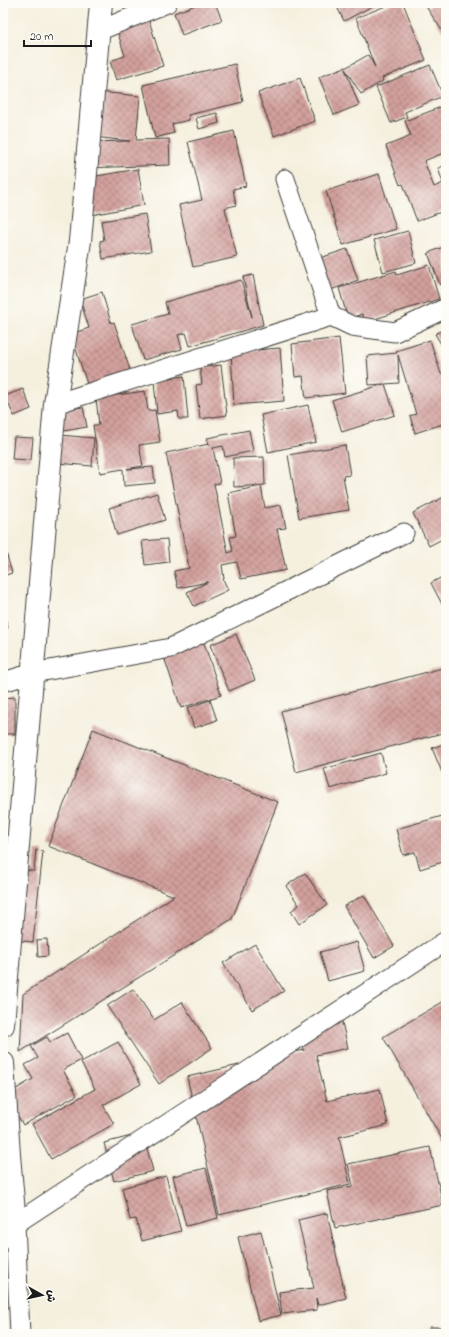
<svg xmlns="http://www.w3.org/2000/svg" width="449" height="1337" font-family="'Indie Flower','Playpen Sans Arabic',sans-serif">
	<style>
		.building { fill: url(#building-cross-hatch) }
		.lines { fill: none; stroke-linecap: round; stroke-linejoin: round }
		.minor-casing { stroke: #3d3c39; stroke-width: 21 }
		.tertiary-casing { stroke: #3d3c39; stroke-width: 24 }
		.minor { stroke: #fff; stroke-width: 19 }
		.tertiary { stroke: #fff; stroke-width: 22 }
	</style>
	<defs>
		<pattern id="building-cross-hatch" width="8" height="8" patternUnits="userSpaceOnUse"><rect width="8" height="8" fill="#d3a09d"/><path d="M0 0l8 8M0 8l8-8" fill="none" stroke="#aa827f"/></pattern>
	</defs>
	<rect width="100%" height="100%" fill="#fdfcf7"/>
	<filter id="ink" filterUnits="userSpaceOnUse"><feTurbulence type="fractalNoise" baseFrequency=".025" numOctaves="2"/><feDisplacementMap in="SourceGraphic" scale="8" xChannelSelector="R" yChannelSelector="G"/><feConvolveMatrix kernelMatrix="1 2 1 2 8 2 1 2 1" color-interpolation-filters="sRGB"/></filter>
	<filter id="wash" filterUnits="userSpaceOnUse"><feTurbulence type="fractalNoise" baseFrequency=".012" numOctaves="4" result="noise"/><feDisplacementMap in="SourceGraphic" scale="16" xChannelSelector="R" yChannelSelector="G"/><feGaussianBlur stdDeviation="0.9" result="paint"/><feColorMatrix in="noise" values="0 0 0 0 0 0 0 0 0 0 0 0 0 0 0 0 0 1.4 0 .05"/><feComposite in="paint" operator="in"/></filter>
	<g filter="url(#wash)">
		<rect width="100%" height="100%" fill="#f5f0de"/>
		<g id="blocks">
			<!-- building -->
			<path class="building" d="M201 3H215L222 20 182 35 174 13Z
				M335 3H378L344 21Z
				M393 3H403L426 60 382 78 383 81 361 94 345 69 359 105 334 115 319 77 345 67V68L368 55 375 67 356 18Z
				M434 3H446L445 35 427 8Z
				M149 20 163 66 116 80 110 61 125 56 117 30Z
				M235 64 243 102 188 115 189 120 172 124 174 133 155 138 143 85Z
				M430 65 443 96 405 112 407 117 391 123 376 87Z
				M300 78 315 121 274 136 258 93Z
				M98 92 140 96 136 140 169 139 170 165 85 168 84 142 130 141 93 137Z
				M446 105V152L424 161 434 187 443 183 438 168 446 165V210L417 221 403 184 400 185 386 146 411 136 405 121Z
				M217 113 219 123 199 129 196 118Z
				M234 131 246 186 233 189 236 205 225 208 237 257 193 267 179 205 202 200 188 142Z
				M138 169 144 205 91 215 85 178Z
				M379 174 396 229 343 245 326 191Z
				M145 214 151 251 103 259 100 241 104 240 101 221Z
				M408 231 416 263 383 272 374 240Z
				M446 246V283L440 285 428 253Z
				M347 249 358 280 325 292 314 260Z
				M429 265 439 299 365 322 362 314 348 319 339 288 396 271 397 275Z
				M253 275 263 325 190 346 186 333 178 335 182 349 143 360 132 324 168 314 165 302 241 280 252 317 243 277Z
				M102 292 111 323 114 322 131 373 88 387 71 334 89 328 80 299Z
				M446 328V352L435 334Z
				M339 338 345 393 306 398 303 376 295 377 292 344Z
				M430 340 441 374 446 373V423L415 433 410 416 416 414 398 355 399 383 385 384 395 415 342 432 332 400 384 384 369 385 367 356 397 353 396 351Z
				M280 348 284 401 234 405 231 352Z
				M221 365 227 415 200 419 196 385 202 384 200 368Z
				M184 376 188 419H179L178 411 157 414 154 380Z
				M23 389 31 409 14 416 5 396Z
				M145 391 148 411 155 410 160 442 139 445 143 466 127 469 153 467 155 483 124 486 123 469 100 473 93 425H99L96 398Z
				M308 405 316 442 268 452 261 415Z
				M83 407 87 427 64 431 60 411Z
				M249 430 253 451 225 457 223 446 213 448 220 483 214 484 228 553 233 551 230 537 236 536 228 493 261 486 265 508 281 505 286 528 277 529 286 570 241 579 237 562 222 565 224 579H223L228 590 194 606 187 592 208 582 178 588 174 571 189 568 166 453 209 444 207 438Z
				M60 435 94 438 92 466 57 463Z
				M14 437 33 438 31 460 12 459Z
				M345 445 350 475 343 476 349 510 299 518 288 455Z
				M264 457 265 485 234 487 233 458Z
				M157 493 165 520 117 535 109 508Z
				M446 496V537L429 546 413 513Z
				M167 539 169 562 145 565 142 541Z
				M3 542 12 573 3 576Z
				M446 575V606L444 608 431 583Z
				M3 611 8 628 3 629Z
				M236 634 255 680 229 691 210 645Z
				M204 643 221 695 181 708 164 657Z
				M446 667V732L296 772 281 711Z
				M15 697V734H3V698Z
				M210 700 217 720 194 728 187 708Z
				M93 729 278 802 232 919 20 1052 23 994 174 896 48 846Z
				M446 743V782L432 748Z
				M381 753 386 773 330 789 324 769Z
				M446 815V849L444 850 446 861 420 869 415 852 403 855 396 829Z
				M36 850 43 851 33 942 13 940 9 869 34 871Z
				M305 873 327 905 299 924 291 911 299 905 286 886Z
				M364 895 394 946 374 958 344 906Z
				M47 939 48 956 38 957 37 940Z
				M357 942 365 971 328 981 320 952Z
				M255 944 284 991 252 1010 223 963Z
				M133 989 154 1020 182 1002 212 1048 159 1084 107 1006Z
				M446 1000V1146L383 1037Z
				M341 1018 348 1048 316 1055 327 1101 380 1089 388 1125 339 1137 350 1184 219 1215 187 1077 304 1050 299 1028Z
				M67 1033 81 1060 63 1070 77 1095 23 1125 6 1095 33 1079 25 1065 38 1058 31 1046 47 1037 50 1042Z
				M118 1042 141 1084 103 1105 114 1124 51 1159 32 1124 95 1089 81 1062Z
				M143 1133 153 1171 114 1181 104 1143Z
				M430 1147 443 1205 335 1228 327 1191 353 1186 348 1164Z
				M206 1168 218 1218 186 1226 173 1176Z
				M166 1176 181 1231 142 1241 136 1219 130 1220 122 1188Z
				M327 1213 346 1298 318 1305 316 1298 317 1310 282 1314 279 1292 314 1288 298 1220Z
				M261 1231 281 1315 258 1321 238 1237Z
				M430 1327H446V1334H430Z"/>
		</g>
	</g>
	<g filter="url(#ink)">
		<use href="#blocks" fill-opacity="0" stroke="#3d3c39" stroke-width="1"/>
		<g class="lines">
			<defs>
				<path id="minor" d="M98 31 167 3
					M331 316 352 326 395 332 446 308
					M55 404 331 316 285 179
					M3 682 33 673 171 648 404 533
					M20 1334 15 1224 446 941"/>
				<path id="tertiary" d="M3 1025 55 404 80 241 101 3
					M3 1063 9 1155 15 1224 3 1236"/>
			</defs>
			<!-- minor casing -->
			<use href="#minor" class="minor-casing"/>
			<!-- tertiary casing -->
			<use href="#tertiary" class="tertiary-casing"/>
			<!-- minor -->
			<use href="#minor" class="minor"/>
			<!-- tertiary -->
			<use href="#tertiary" class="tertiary"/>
		</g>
	</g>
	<!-- margin -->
	<rect width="449" height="1337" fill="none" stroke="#fdfcf7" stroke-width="16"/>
	<!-- north arrow -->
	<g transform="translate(42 1295) rotate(98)" stroke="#fdfcf7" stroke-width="3" paint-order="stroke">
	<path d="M0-3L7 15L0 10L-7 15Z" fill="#1c1c1c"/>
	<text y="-6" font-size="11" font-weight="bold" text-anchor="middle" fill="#1c1c1c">ش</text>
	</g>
	<!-- scale -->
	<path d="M24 40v6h67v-6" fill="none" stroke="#1c1c1c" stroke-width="2"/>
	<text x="30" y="40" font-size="12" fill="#1c1c1c" stroke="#fdfcf7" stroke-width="3" paint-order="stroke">20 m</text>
</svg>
